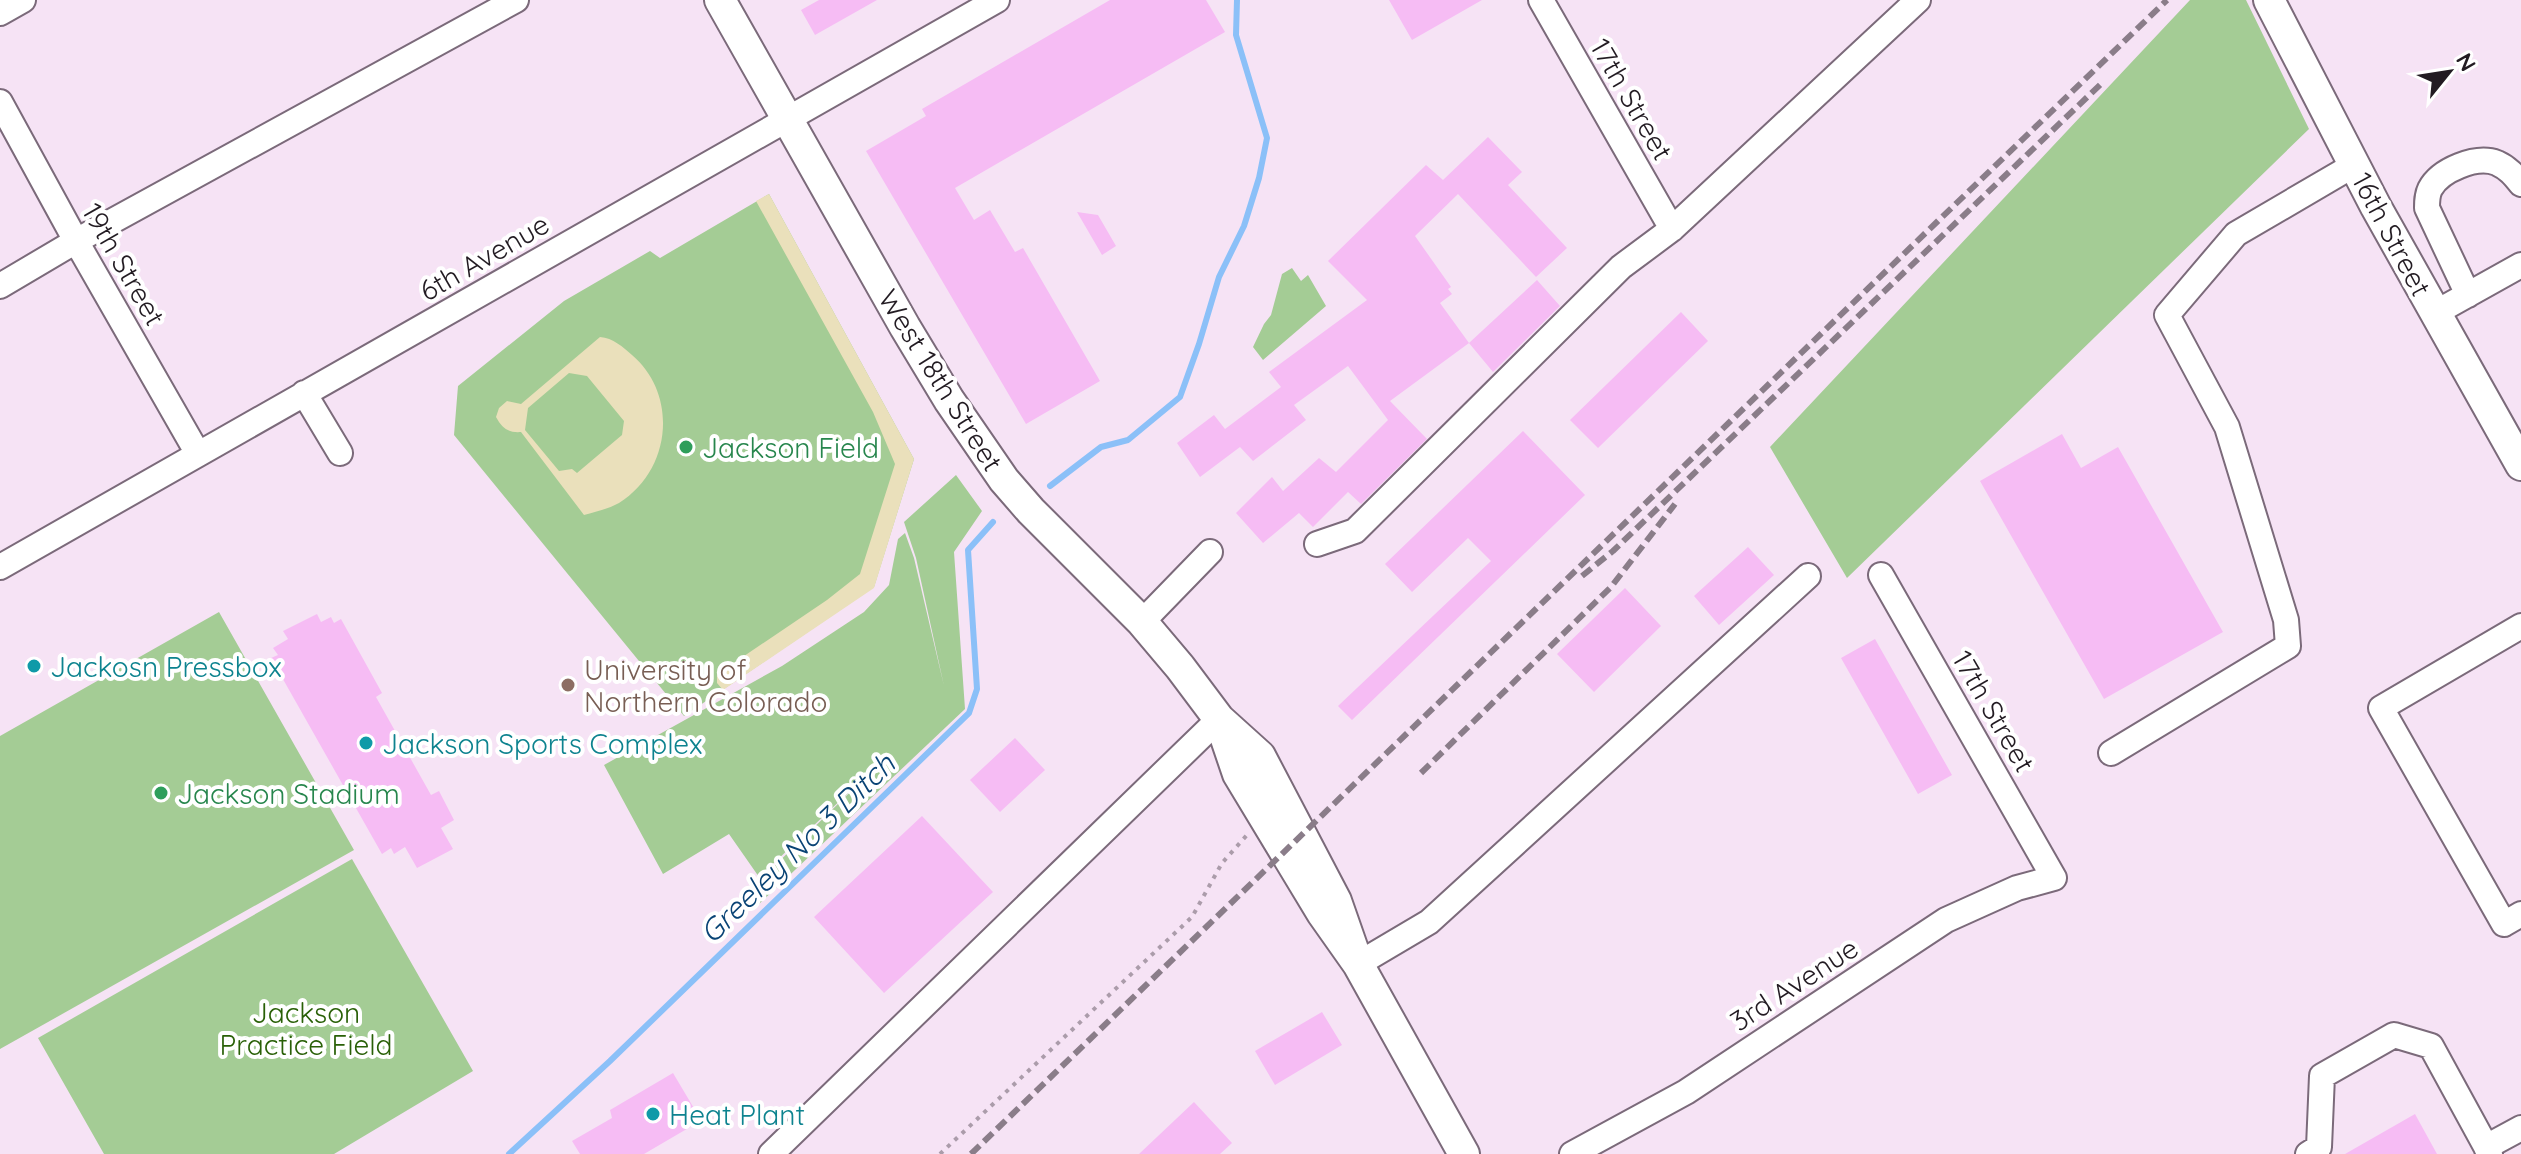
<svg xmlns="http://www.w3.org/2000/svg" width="2521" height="1154" font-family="Quicksand,sans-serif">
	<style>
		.green { fill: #a4cc95 }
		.sand { fill: #eae0bb; fill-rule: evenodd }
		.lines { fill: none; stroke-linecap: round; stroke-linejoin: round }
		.stream { stroke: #8bc0f8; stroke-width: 6 }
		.building { fill: #f6bcf4 }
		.minor-casing { stroke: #7b6a7a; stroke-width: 28 }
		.major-casing { stroke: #7b6a7a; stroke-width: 34 }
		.path { stroke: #ab9caa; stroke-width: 4; stroke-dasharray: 4 6; stroke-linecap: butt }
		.minor { stroke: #fff; stroke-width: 24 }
		.major { stroke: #fff; stroke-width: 30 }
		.rail { stroke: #8a7d89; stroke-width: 6; stroke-dasharray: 12 6; stroke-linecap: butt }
		.leisure-dot { fill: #2e9e5b; stroke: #fff; stroke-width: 3 }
		.culture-dot { fill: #0f9aa8; stroke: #fff; stroke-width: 3 }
		.education-dot { fill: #8d6e63; stroke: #fff; stroke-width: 3 }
		.labels { text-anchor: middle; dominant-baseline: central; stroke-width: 8; stroke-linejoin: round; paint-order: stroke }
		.street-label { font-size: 28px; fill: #221b22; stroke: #fff }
		.leisure-label { font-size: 28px; fill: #27864d; stroke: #fff; text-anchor: start }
		.culture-label { font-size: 28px; fill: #0d838f; stroke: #fff; text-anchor: start }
		.education-label { font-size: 28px; fill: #785e54; stroke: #fff; text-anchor: start }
		.park-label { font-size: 28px; fill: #296007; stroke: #fff }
		.water-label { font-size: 30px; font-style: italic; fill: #094375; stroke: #fff }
	</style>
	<rect width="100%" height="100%" fill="#f6e3f5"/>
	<!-- green -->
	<path class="green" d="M2190 0H2246L2309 129 1847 578 1770 447Z
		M769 194 914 459 874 587 684 716 454 435 458 386 564 301 650 251 660 258Z
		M1292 268 1301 281 1308 275 1326 306 1263 360 1253 347 1264 324 1271 315 1282 274Z
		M956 475 982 511 954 552 965 709 758 905 759 881 881 762 759 877 729 834 663 874 604 765 782 666 864 612 889 585 898 539 905 533 914 558 944 686 916 558 904 522Z
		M219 612 354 850 0 1049V736Z
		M352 859 473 1071 334 1154H104L38 1038Z"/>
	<!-- sand -->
	<path class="sand" d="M769 194 914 459 874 588 723 690 717 683V676L722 671 827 600 860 574 895 464 873 412 756 201Z
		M600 337C613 338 623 347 632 355 679 395 671 471 619 503 608 509 595 512 584 515L521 432C508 433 502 428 496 417L499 408 507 401 521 404ZM569 373 587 376 624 421 622 435 577 473 572 469 559 471 525 430 528 408Z"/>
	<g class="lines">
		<!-- stream -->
		<path class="stream" d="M1050 486 1101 447 1128 440 1180 397 1199 344 1219 277 1244 226 1259 178 1267 138 1236 35 1237 0
			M509 1154 610 1061 969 713 977 689 968 550 993 522"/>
	</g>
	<!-- building -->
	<path class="building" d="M819 0H877L815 35 801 10Z
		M1110 0H1206L1225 32 955 188 974 220 990 210 1015 252 1023 248 1100 381 1026 424 866 151 926 116 922 109Z
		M1389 0H1482L1412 40Z
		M1488 137 1522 172 1508 185 1567 248 1536 277 1458 194 1415 236 1451 287 1448 289 1452 294 1440 303 1469 343 1537 280 1560 306 1493 372 1469 343 1390 401 1427 439 1361 504 1348 492 1313 527 1299 513 1263 543 1236 513 1272 477 1283 491 1319 458 1336 472 1388 420 1348 366 1294 405 1306 420 1253 461 1240 447 1200 477 1177 443 1214 415 1225 429 1281 387 1269 372 1367 300 1328 261 1426 165 1443 180Z
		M1077 212 1098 215 1116 246 1102 255Z
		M1681 312 1708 341 1598 448 1570 420Z
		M1523 431 1585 495 1352 720 1338 706 1491 561 1468 538 1412 592 1385 564Z
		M2062 434 2081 468 2118 447 2223 632 2104 699 1980 481Z
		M1748 547 1774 575 1719 625 1694 596Z
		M1625 588 1661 626 1594 692 1557 654Z
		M317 614 321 622 331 617 334 623 341 619 382 693 376 697 431 795 439 791 454 820 441 828 453 849 417 868 405 847 394 854 391 848 382 854 271 658 278 655 273 648 288 639 283 631Z
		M1875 639 1952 775 1918 794 1841 658Z
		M1015 738 1045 770 1000 812 970 780Z
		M922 816 993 892 884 993 814 917Z
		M1322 1012 1342 1045 1275 1085 1255 1051Z
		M673 1073 695 1110 697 1123 644 1154H580L572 1141 612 1118 610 1110Z
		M1194 1102 1232 1143 1220 1154H1139Z
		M2415 1114 2437 1154H2345Z"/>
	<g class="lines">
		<defs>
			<path id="minor" d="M1541 0 1672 229
				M0 13 23 0
				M0 102 76 241 198 454
				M0 286 76 241 516 0
				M2468 295 2427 208C2427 201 2427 195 2430 189 2440 170 2476 155 2497 163 2508 168 2514 175 2521 184
				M2435 313 2521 265
				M304 393 340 453
				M1317 544 1355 531 1621 267 1672 229 1918 0
				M0 567 997 0
				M1142 622 1210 552
				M2521 626 2381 708 2504 924 2521 914
				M2111 753 2288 646 2286 620 2227 427 2167 315 2236 234 2354 165
				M1358 964 1429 922 1808 576
				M2486 1147 2521 1128
				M771 1154 1219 719
				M1572 1154 1686 1092 1946 920 2017 888 2054 878 1881 575
				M2308 1154 2319 1147 2322 1076 2394 1035 2431 1046 2490 1154"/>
			<path id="major" d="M720 0 905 327 949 400 1004 480 1031 511 1142 622 1180 667 1219 719 1260 756 1336 901 1358 964
				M2269 0 2376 207 2521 465
				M1220 721 1238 774 1322 913 1358 964 1464 1154"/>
		</defs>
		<!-- minor casing -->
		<use href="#minor" class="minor-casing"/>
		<!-- major casing -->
		<use href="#major" class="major-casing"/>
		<!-- path -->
		<path class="path" d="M940 1154 1192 917 1222 863 1247 835"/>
		<!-- minor -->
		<use href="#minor" class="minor"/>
		<!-- major -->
		<use href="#major" class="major"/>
		<!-- rail -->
		<path class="rail" d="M1582 576 1613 551 2103 82
			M1421 773 1611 587 1675 504
			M971 1154 2167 0"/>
	</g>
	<!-- markers -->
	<g class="leisure-dot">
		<circle cx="686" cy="447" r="8"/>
		<circle cx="161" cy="793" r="8"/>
	</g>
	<g class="culture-dot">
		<circle cx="34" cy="666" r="8"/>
		<circle cx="366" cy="743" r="8"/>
		<circle cx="653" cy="1114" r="8"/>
	</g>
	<circle class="education-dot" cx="568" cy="685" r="8"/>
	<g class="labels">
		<!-- street labels -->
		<g class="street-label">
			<text transform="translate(1632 99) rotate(60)">17th Street</text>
			<text transform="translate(2392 234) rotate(62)">16th Street</text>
			<text transform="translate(484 257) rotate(-30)">6th Avenue</text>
			<text transform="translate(124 264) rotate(60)">19th Street</text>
			<text transform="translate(941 380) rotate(58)">West 18th Street</text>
			<text transform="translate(1994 711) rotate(60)">17th Street</text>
			<text transform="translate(1794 984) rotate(-33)">3rd Avenue</text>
		</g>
		<!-- leisure labels -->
		<g class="leisure-label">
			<text x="702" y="447">Jackson Field</text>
			<text x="177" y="793">Jackson Stadium</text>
		</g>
		<!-- culture labels -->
		<g class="culture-label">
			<text x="50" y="666">Jackosn Pressbox</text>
			<text x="382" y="743">Jackson Sports Complex</text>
			<text x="669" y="1114">Heat Plant</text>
		</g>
		<!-- education labels -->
		<g class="education-label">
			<text x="584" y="669">University of<tspan x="584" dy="32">Northern Colorado</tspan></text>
		</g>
		<!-- park labels -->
		<g class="park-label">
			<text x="306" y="1012">Jackson<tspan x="306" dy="32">Practice Field</tspan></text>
		</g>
		<!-- water labels -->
		<g class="water-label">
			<text transform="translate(797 848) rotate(-44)">Greeley No 3 Ditch</text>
		</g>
	</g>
	<!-- north arrow -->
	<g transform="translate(2449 72) rotate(60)" stroke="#ffffff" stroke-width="6" paint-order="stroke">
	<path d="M0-6L14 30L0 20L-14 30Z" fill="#221b22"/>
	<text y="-12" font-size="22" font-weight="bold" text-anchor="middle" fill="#221b22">N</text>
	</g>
</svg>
